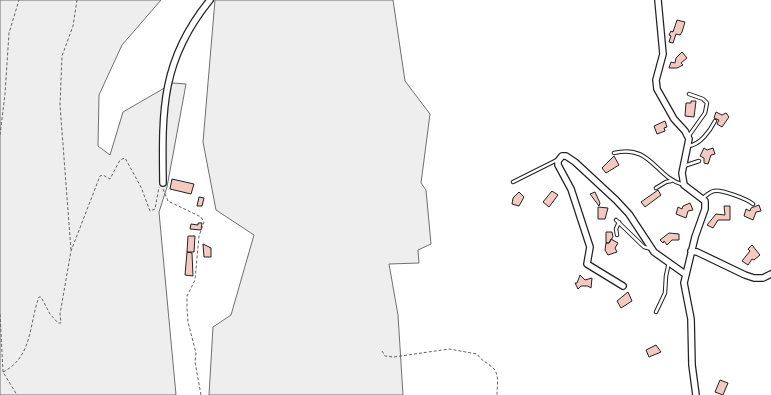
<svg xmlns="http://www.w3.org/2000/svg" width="771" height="395" font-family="Signika,sans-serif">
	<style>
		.green { fill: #eee; stroke: #6f6f6f }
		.building { fill: #f3c9c0; stroke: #222 }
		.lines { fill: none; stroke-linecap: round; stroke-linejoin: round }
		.lane-casing { stroke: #222; stroke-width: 4.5 }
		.street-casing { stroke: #222; stroke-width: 8 }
		.path { stroke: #646464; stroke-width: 1; stroke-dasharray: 3 2; stroke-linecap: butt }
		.lane { stroke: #fff; stroke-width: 2.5 }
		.street { stroke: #fff; stroke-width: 5.5 }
	</style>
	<rect width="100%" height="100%" fill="#fff"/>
	<!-- green -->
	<path class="green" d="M0 0H161L122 45 99 95 98 146 110 155 123 112 173 83 186 84 167 187 159 212 176 395H0Z
		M215 0H393L405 81 430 114 421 183 426 190 431 244 418 250 419 263 389 264 398 315 403 395H209L213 327 231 315 254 235 216 210 203 142Z"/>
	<!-- building -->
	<path class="building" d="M677 20 685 22 682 32 680 35 676 34 673 43 669 42 671 36 669 35 671 31 673 32Z
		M682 52 687 58 681 63 683 65 677 68H669L671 62 675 63 676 58Z
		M691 101H696L694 117 685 116 686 103H691Z
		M716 112 722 115 726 113 729 117 722 127 717 124 719 120 714 118Z
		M665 121 667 127 664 128 665 131 657 134 654 126Z
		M704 148 707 150 713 148 715 154 711 155 708 164 704 163V158L700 156Z
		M614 156 619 165 606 173 602 168Z
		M172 179 194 184 191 194 170 189Z
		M658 190 661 195 645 207 641 202Z
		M552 191 558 195 549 207 543 202Z
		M519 192 524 197 519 206 512 204 513 198Z
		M595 192 600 203 599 206 590 194Z
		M199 197 204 198 202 206H197Z
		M690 203 693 210 688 211 686 218 676 214 678 207 682 209 683 206Z
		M759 205 761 211 756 212 753 220 744 216 746 209 750 211 751 208Z
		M724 206H730V220H718L713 228 707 225 716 214 725 215Z
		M598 207 608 208 605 219H598Z
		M198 223H202L201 230 190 229 191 224 198 225Z
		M606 232H612L613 237 609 243H606Z
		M669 233 679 234V240H672L667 245 664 241 663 243 660 240Z
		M188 236H195L194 252H187Z
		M611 239 618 243 615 248 617 252 608 255 605 250 606 243H609Z
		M203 244 211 248V257H204Z
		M752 245 760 255 754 260 752 259 748 265 742 261 750 251 748 249Z
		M187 252 192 253 193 276 185 275Z
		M580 275 585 280 592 278 591 288 588 286H581L578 289 575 283H577Z
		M628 292 632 301 621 308 617 301Z
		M656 345 661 352 649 357 646 350Z
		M720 380 728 383 723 395 715 392Z"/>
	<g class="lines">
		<defs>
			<path id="lane" d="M688 137 705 113 707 103 703 99 689 94
				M688 146C700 145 710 131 715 121
				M614 153C652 144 654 177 684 185
				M684 166 699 161
				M513 182 557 160
				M656 188 666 182 671 181
				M703 198C706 196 709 192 714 191 721 189 747 199 753 204
				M616 220 644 247 652 249
				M617 235 616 229 619 222
				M656 312 665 293 666 276 669 262"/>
			<path id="street" d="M658 0 663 54 656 80 657 89 674 119 685 131 689 139 682 173 684 185 705 201V209L695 237 684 283 691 319 692 365 696 395
				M163 183C162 110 161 60 210 0
				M691 251 697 252 745 275 754 278H763L771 274
				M623 286 587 264 590 247 571 189 558 165V161L562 156H566L575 162 616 200 629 214 654 252 685 274"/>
		</defs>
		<!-- lane casing -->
		<use href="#lane" class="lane-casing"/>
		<!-- street casing -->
		<use href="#street" class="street-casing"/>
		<!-- path -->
		<path class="path" d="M0 135 5 94 9 33 19 0
			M163 189 168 201 201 217 204 222 199 236 195 280 187 296V309L188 322 196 353 195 362 201 395
			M71 250 60 105 62 56 73 26 77 0
			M0 314 3 372 17 395
			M382 351 385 356 394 357 449 349 477 354C482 361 486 362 492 367 500 373 497 386 497 395
			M3 372C33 357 29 323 39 297H41L50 314 58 323H61L60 314 71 251 100 176 103 175 110 179 120 160 125 158 141 187 150 211 155 209 159 187"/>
		<!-- lane -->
		<use href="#lane" class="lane"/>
		<!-- street -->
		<use href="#street" class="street"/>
	</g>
</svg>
